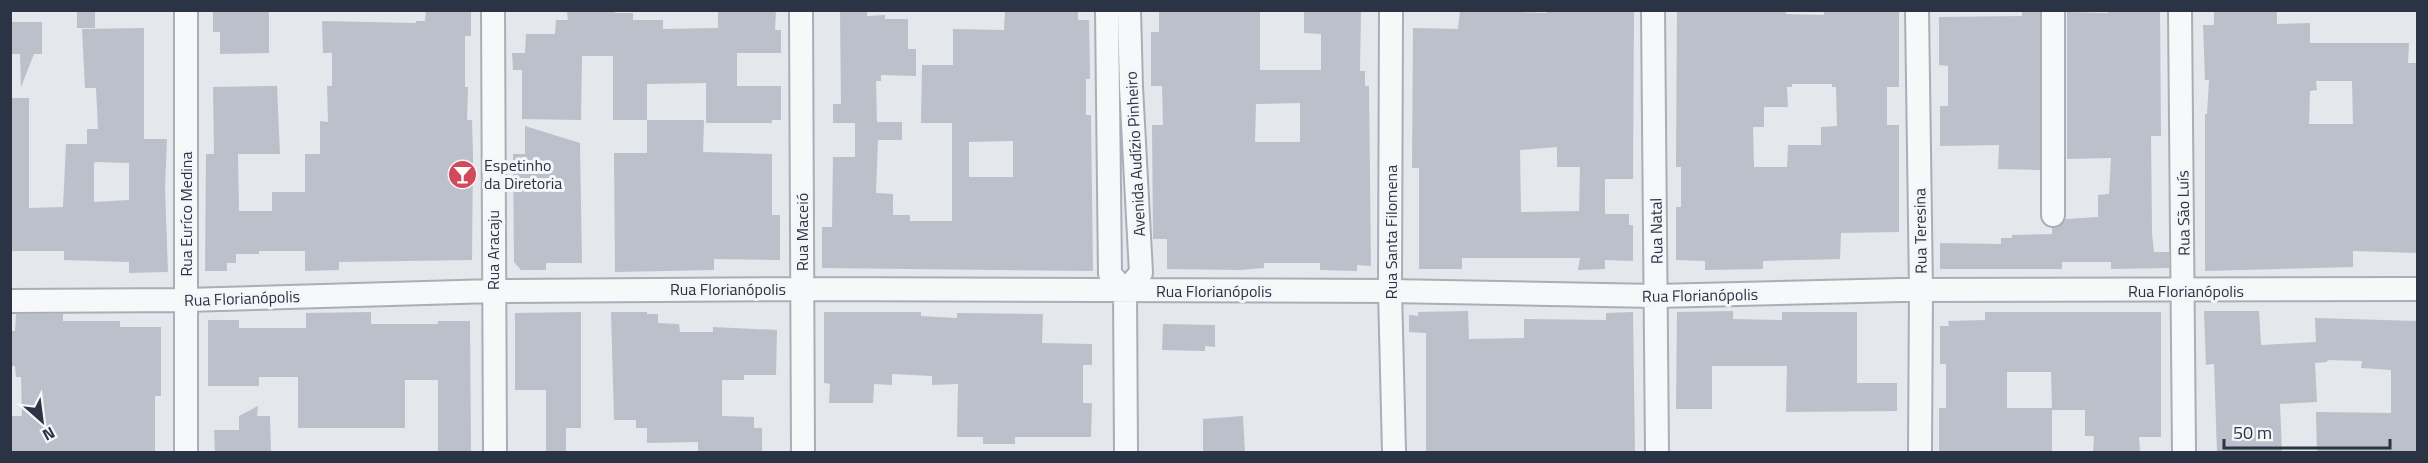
<svg xmlns="http://www.w3.org/2000/svg" width="2428" height="463" font-family="'Titillium Web',sans-serif">
	<style>
		.building { fill: #bbc0ca; fill-rule: evenodd }
		.lines { fill: none; stroke-linecap: round; stroke-linejoin: round }
		.minor-casing { stroke: #a9aeb7; stroke-width: 26 }
		.minor { stroke: #f7f8fa; stroke-width: 22 }
		.labels { text-anchor: middle; dominant-baseline: central; stroke-width: 6; stroke-linejoin: round; paint-order: stroke }
		.street-label { font-size: 16px; fill: #2b3445; stroke: #f4f6f9 }
		.poi-label { font-size: 16px; fill: #2b3445; stroke: #f4f6f9; text-anchor: start }
	</style>
	<rect width="100%" height="100%" fill="#e4e7ec"/>
	<!-- building -->
	<path class="building" d="M77 10H95V28H77Z
		M213 10H269V53L220 54V32H213Z
		M426 10H471V36H465V87H468L467 120H472L473 154 472 260 339 262V270L305 271V251H259V254H236V263H227V271H205L206 154H214L213 87 277 86 280 154H238L239 211H272V192H305V154H320V121L328 122 327 86H332V53H323L322 21 416 23V21H425Z
		M573 10H615V13H633V20H663V29L718 28V10H776L775 30H781V53H737V86H781V120H772V123H706V83L647 84V120H704L703 152 772 154V215H780V260L714 259V270L615 272 614 153H647V120H613V56H582L581 120 522 119V70H513L512 53H525L526 34H555L556 20H568L567 12Z
		M840 10H867V16L885 15V19H908V49H916V76L881 75V81H876L877 122H902V140H878L876 193 893 194V215H910V221H952V123H921L922 65H953V29L1004 30 1005 10H1078V20H1089L1090 79H1086V115H1091L1093 271 822 268V227H832L833 157H855V123H833V104H841ZM1013 141V177H969V142Z
		M1159 10H1260V70H1321V34L1304 33V10H1361L1360 71H1365V86H1369L1371 266 1357 265V271L1320 270V263H1264V268L1240 270 1167 269V239H1153L1152 125H1163L1162 86H1151V32H1159ZM1300 103V142H1255L1256 104Z
		M1460 10 1546 13V10H1634L1633 179H1605V214H1629V225H1633V261L1605 260V269L1578 270 1580 258H1462V269H1419V168H1412L1413 28 1458 29ZM1557 147V167H1580L1579 211 1521 212 1520 150Z
		M1677 10H1786V14L1824 15V10H1899V87H1887V125H1899V232L1841 233 1840 259 1763 261V269L1705 270V261L1676 260V207H1681V167H1676ZM1792 84H1832V87H1836L1837 126 1821 127V145H1788L1787 167H1754L1753 127H1764V107H1788L1787 87H1792Z
		M2022 10H2040V170L1998 169 1999 145 1940 146V106H1948V66L1939 65V17L2022 16Z
		M2108 10H2160L2161 136H2151L2152 233 2154 252H2169V268L2111 269V262H2062V269H1940V243L2001 244V238H2012V235L2052 234V228L2060 226 2066 219 2098 217V195L2109 194 2111 158 2067 159V12L2108 13Z
		M2214 10H2277V24L2310 23V43H2409L2408 63H2418V253L2353 251V267L2205 271V114H2207L2209 80H2205L2203 25H2214ZM2316 81H2352L2353 124H2309L2310 91 2317 90Z
		M10 22H42V54H34L21 87 20 54H10Z
		M144 28V139H167L165 188 168 272 129 273V262L64 260V251H10V98H29V208L63 207 66 144H87V129H98L96 88H85L82 29ZM96 162 129 163V200L94 202V163Z
		M525 126 580 143 582 263H546V270H521L514 262 513 154H525Z
		M1468 311 1469 339 1524 338V319L1606 320V313L1633 312 1635 453H1426V333L1409 332V315L1418 316V312Z
		M1733 311V319L1782 320V312H1857V383H1897V411L1786 412 1787 366H1712V409H1676L1677 312Z
		M2204 311H2259L2261 345 2316 342 2315 318 2418 321V453H2317L2316 412 2391 413V370L2361 368 2362 361 2328 360 2327 362 2315 363 2317 402 2280 404 2282 452 2217 453 2214 364 2206 365Z
		M371 312V324H438V321H470L471 453H438V380H405V428H298V377H259V386H208V320H239V328H306V313Z
		M581 312V428H566V453H546V390H515V313Z
		M611 312H647V314H658V323L679 324 680 332H713V327L777 330 776 375H744V380H722V416L754 417V428H762V453H698V442L647 443V428H636V420H614Z
		M824 312H921V316L957 318V313L1043 314 1042 343 1092 344V365H1083V403H1092L1091 437H1015V444H983V437H957L958 384 932 385V376L892 374V385L874 384 873 403H829L830 384 824 383Z
		M1985 312H2161V437H2139L2140 453H2093L2094 436H2085V410H2052V453H1939V408H1946V364H1940V326H1949L1948 321 1985 320ZM2007 372H2051L2052 408H2007Z
		M16 314H63V321H120V327H161V396H155V453H10V416H22L21 377H16L15 366H10V331H15Z
		M1163 324 1215 325V347L1205 346V351L1162 350Z
		M258 406 257 416H270L271 453H215L214 430H239V416Z
		M1243 416 1245 453H1203V419Z"/>
	<g class="lines">
		<defs>
			<path id="minor" d="M186 10V452
				M493 10 495 452
				M801 10 803 452
				M1107 10 1110 274 1125 291 1126 452
				M1391 10 1390 291 1394 452
				M1653 10 1657 452
				M1917 10 1921 291 1920 452
				M2053 10V215
				M2180 10 2184 452
				M1125 291 1141 273 1131 87 1129 10
				M10 301 186 300 493 291 802 289 1390 291 1656 296 1901 290 2418 289"/>
		</defs>
		<!-- minor casing -->
		<use href="#minor" class="minor-casing"/>
		<!-- minor -->
		<use href="#minor" class="minor"/>
	</g>
	<!-- icons -->
	<defs>
		<symbol id="bar-disc" viewBox="-11 -11 22 22"><circle r="9.5" fill="#d1495b" stroke="#f4f6f9"/><path d="M-6-5H6L.8 .8V4.5H3.5V6h-7V4.5H-.8V.8Z" fill="#fff"/></symbol>
	</defs>
	<g fill-rule="evenodd">
		<use href="#bar-disc" x="446" y="158" width="33" height="33"/>
	</g>
	<g class="labels">
		<!-- street labels -->
		<g class="street-label">
			<text transform="translate(1135 154) rotate(-93)">Avenida Audízio Pinheiro</text>
			<text transform="translate(2183 213) rotate(-91)">Rua São Luís</text>
			<text transform="translate(186 214) rotate(-90)">Rua Euríco Medina</text>
			<text transform="translate(1656 231) rotate(-91)">Rua Natal</text>
			<text transform="translate(1920 231) rotate(-91)">Rua Teresina</text>
			<text transform="translate(802 232) rotate(-90)">Rua Maceió</text>
			<text transform="translate(1391 232) rotate(-90)">Rua Santa Filomena</text>
			<text transform="translate(493 250) rotate(-90)">Rua Aracaju</text>
			<text x="728" y="289">Rua Florianópolis</text>
			<text x="1214" y="291">Rua Florianópolis</text>
			<text x="2186" y="291">Rua Florianópolis</text>
			<text transform="translate(1700 295) rotate(-1)">Rua Florianópolis</text>
			<text transform="translate(242 298) rotate(-2)">Rua Florianópolis</text>
		</g>
		<!-- poi labels -->
		<g class="poi-label">
			<text x="484" y="165">Espetinho<tspan x="484" dy="18">da Diretoria</tspan></text>
		</g>
	</g>
	<!-- border -->
	<rect width="2428" height="463" fill="none" stroke="#2b3445" stroke-width="24"/>
	<!-- north arrow -->
	<g transform="translate(42 421) rotate(152)" stroke="#f4f6f9" stroke-width="4.5" paint-order="stroke">
	<path d="M0-4.5L10 22L0 15L-10 22Z" fill="#2b3445"/>
	<text y="-9" font-size="16" font-weight="bold" text-anchor="middle" fill="#2b3445">N</text>
	</g>
	<!-- scale -->
	<path d="M2224 439v9h166v-9" fill="none" stroke="#2b3445" stroke-width="3"/>
	<text x="2233" y="439" font-size="18" fill="#2b3445" stroke="#f4f6f9" stroke-width="4.5" paint-order="stroke">50 m</text>
</svg>
